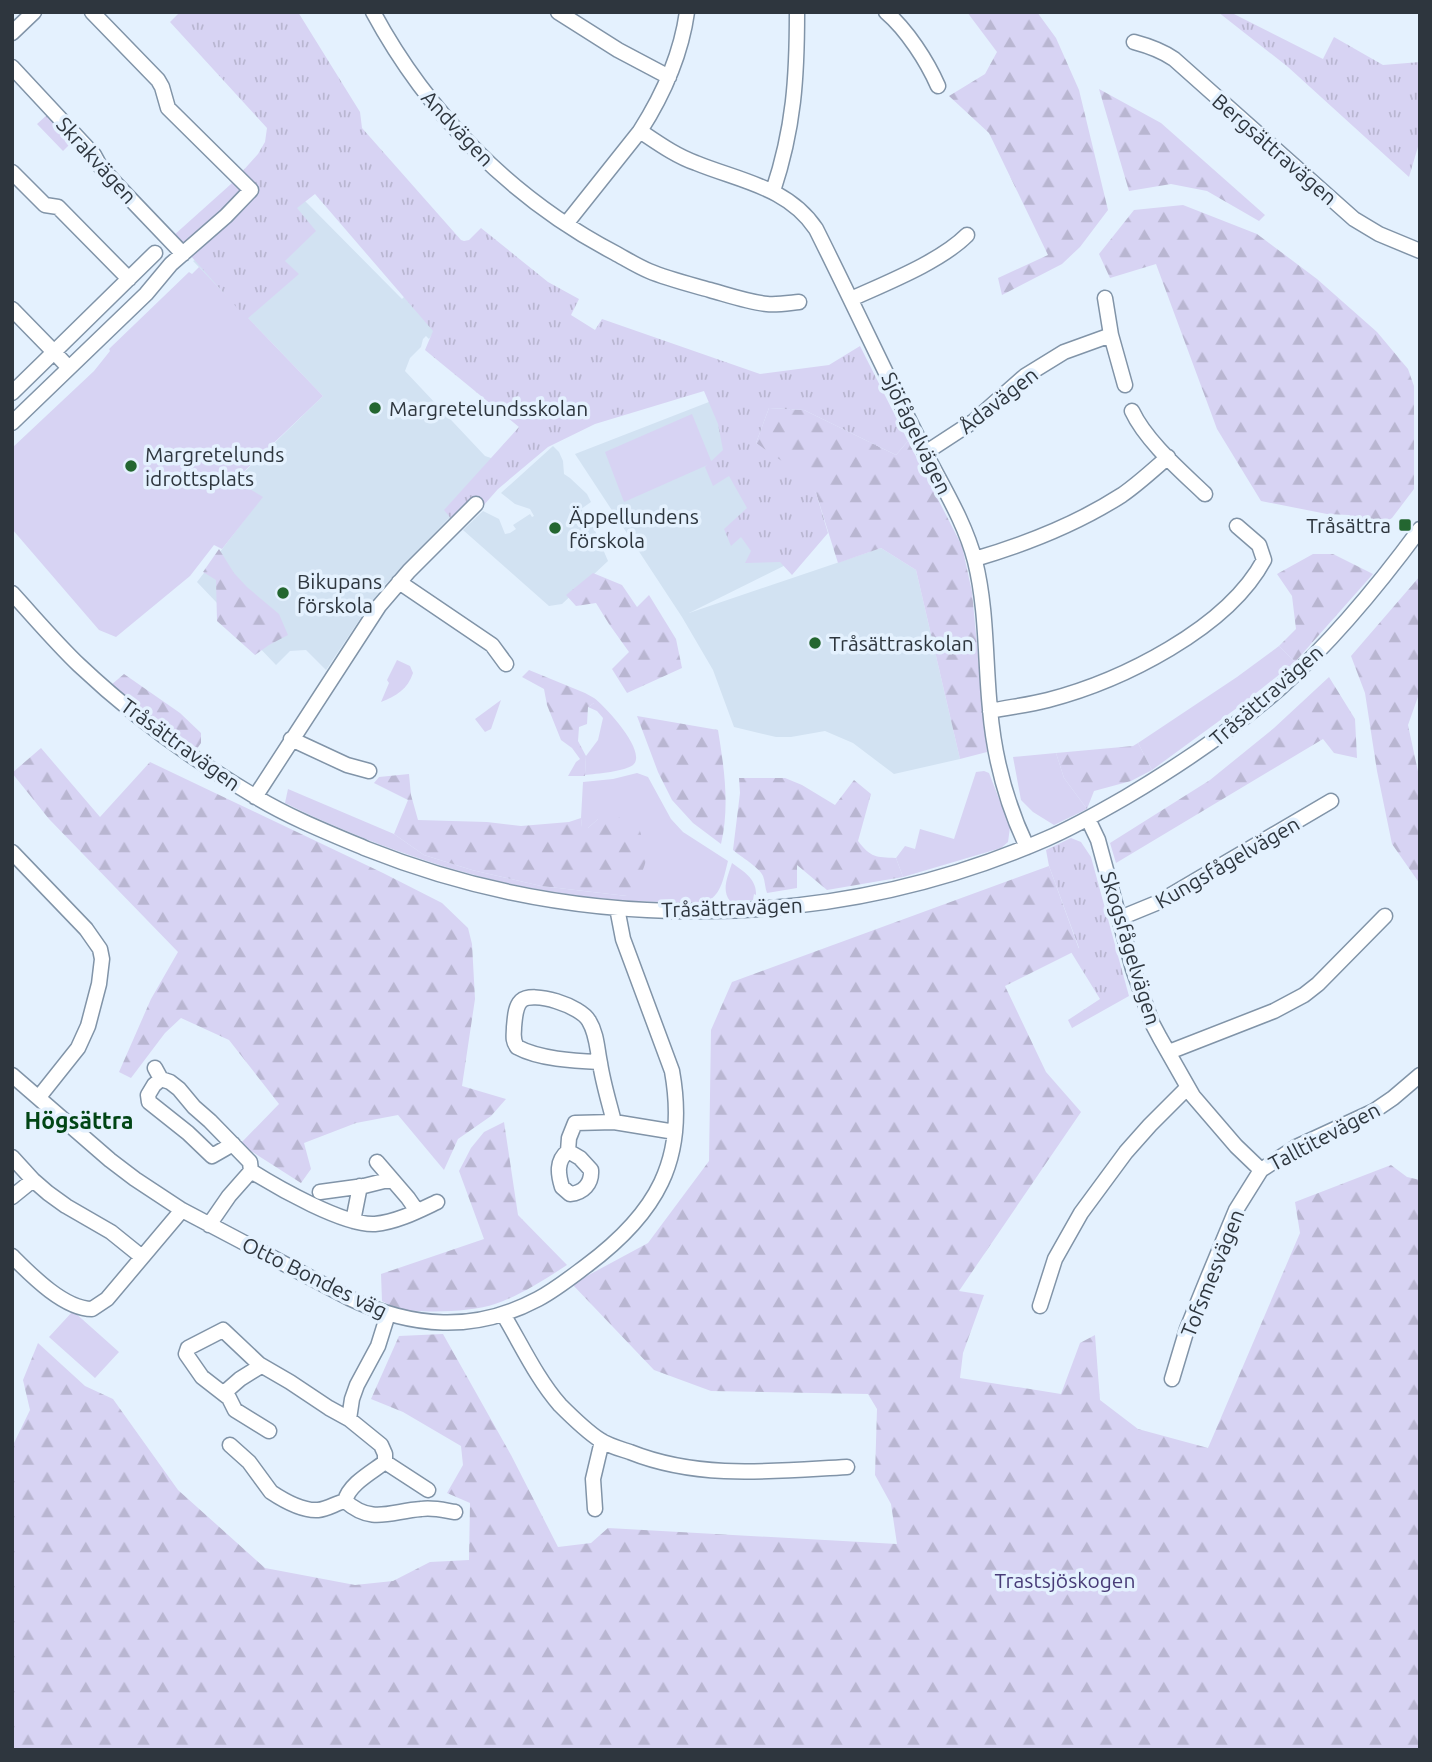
<svg xmlns="http://www.w3.org/2000/svg" width="1432" height="1762" font-family="Ubuntu,sans-serif">
	<style>
		.built { fill: #d2e2f2 }
		.green { fill: #d7d3f3 }
		.forest { fill: url(#forest-firs) }
		.park { fill: url(#park-tufts) }
		.lines { fill: none; stroke-linecap: round; stroke-linejoin: round }
		.street-casing { stroke: #8194a8; stroke-width: 17 }
		.street { stroke: #fff; stroke-width: 14 }
		.poi-dot { fill: #236630; stroke: #e4f1fe; stroke-width: 2.5 }
		.labels { text-anchor: middle; dominant-baseline: central; stroke-width: 7; stroke-linejoin: round; paint-order: stroke }
		.street-label { font-size: 21px; fill: #2e363e; stroke: #e4f1fe }
		.poi-label { font-size: 21px; fill: #2e363e; stroke: #e4f1fe; text-anchor: start }
		.park-label { font-size: 21px; fill: #483c78; stroke: #e4f1fe }
		.neighbourhood-label { font-size: 23px; font-weight: bold; fill: #014515; stroke: #e4f1fe }
	</style>
	<defs>
		<pattern id="forest-firs" width="22" height="20" patternUnits="userSpaceOnUse" patternTransform="scale(1.75)"><rect width="22" height="20" fill="#d7d3f3"/><path d="M5 1l3.5 6h-7zM16 11l3.5 6h-7z" fill="#b9b6d1"/></pattern>
		<pattern id="park-tufts" width="24" height="20" patternUnits="userSpaceOnUse" patternTransform="scale(1.75)"><rect width="24" height="20" fill="#d7d3f3"/><path d="M3 7l-1-3M5 7V3M7 7l1-3M15 17l-1-3M17 17v-4M19 17l1-3" fill="none" stroke="#b9b6d1"/></pattern>
	</defs>
	<rect width="100%" height="100%" fill="#e4f1fe"/>
	<!-- built -->
	<path class="built" d="M304 200 402 299 406 295 438 326 429 339 426 336 423 339 421 347 410 358 405 371 485 456 494 459 506 449 503 445 530 420 453 517 448 519 382 588 370 604 326 670 306 650 290 651 276 665 197 582 262 497 235 481 323 396 193 261Z
		M714 400 806 555 689 613 881 548 916 570 960 759 894 774 853 743 825 731 791 737H776L734 727 713 670 682 617 575 454Z
		M553 446 559 452 563 461 564 474 570 478 587 494 591 502 581 509 593 526 608 561 562 604 549 606 463 530 483 511 499 519 505 534 510 533 516 529 513 525 530 514 532 517 534 516 530 509 515 504 501 493Z"/>
	<!-- green -->
	<path class="green" d="M199 267 323 396 235 480 263 497 222 549 214 545 190 576 116 637 99 630 12 529V448L94 371 110 351 109 349 189 272 192 274Z
		M692 414 712 463 624 502 605 452Z
		M1279 646 1295 662 1241 705 1152 770 1138 743 1237 677Z
		M397 660 410 666 413 673C408 689 396 696 381 702L389 683 387 680Z
		M594 698C605 706 648 752 633 765 626 771 596 774 585 775L586 756 598 740 603 718 597 711 588 707 594 703Z
		M501 700 491 729 485 732 475 719Z
		M1056 753 1064 778 1087 809 1054 825 1033 812 1021 800 1013 757Z
		M984 771 989 773 1010 827 1008 842 1001 848 903 877 896 858 905 846 915 849 920 829 954 839 976 772Z
		M637 773 648 777 671 819 683 832 728 861C725 872 722 892 711 899 700 907 678 903 664 902 531 900 403 861 285 803L288 789 394 834 424 855 472 870 541 886 627 896 598 819 588 828H582L581 818 583 782 613 779Z
		M732 863C743 871 757 879 756 895L754 894 753 900 730 901C721 890 728 876 732 863Z
		M73 1311 119 1352 95 1378 49 1337Z"/>
	<!-- forest -->
	<path class="forest" d="M967 12H1037L1056 38 1079 90 1108 210 1080 247 1062 264 1002 295 998 278 1048 255 989 133 949 96 985 74 997 52Z
		M1099 89 1161 123 1265 215 1259 221 1207 191 1171 184 1129 191Z
		M1183 205 1257 234 1317 279 1377 332 1408 369 1414 386V489L1392 518 1374 529 1349 515 1327 514 1261 501 1217 429 1156 264 1110 278 1099 254 1134 210Z
		M769 408 804 410 896 455 908 441 962 546 972 592 987 752 960 759 916 570 881 548 838 563 816 493 756 443Z
		M219 549 234 573 247 587 279 614 288 635 269 645 255 655 217 621 216 580 203 572Z
		M1313 554H1333L1373 574 1295 662 1279 646 1296 629 1292 596 1277 574Z
		M593 573 622 585 637 607 649 595 676 639 682 668 627 693 612 669 629 652 609 624 596 603 576 606 566 595Z
		M1420 576V691L1408 725 1420 781V884L1392 844 1377 771 1365 693 1351 656Z
		M529 670 585 693 594 698V703L588 707 587 724 579 727 578 741 586 756 585 776H568L576 762 580 759 572 748 561 740 547 705 544 689 522 677Z
		M124 674 180 713 201 733V743L194 753 111 685Z
		M1329 677 1355 719 1357 758 1334 753 1323 739 1116 863 1110 843 1210 780 1274 728Z
		M637 716 718 730C724 767 730 806 721 844L693 823 672 800 658 772Z
		M1138 743 1152 770 1131 781 1094 791 1087 809 1064 778 1056 753 1133 746Z
		M41 748 100 817 150 762 383 873 442 903 468 928 472 944 475 999 462 1086 506 1099 491 1116 458 1139 444 1170 398 1115 356 1123 304 1143 311 1169 301 1183 251 1151 241 1143 279 1104 229 1040 181 1018 165 1033 131 1078 119 1072 151 999 178 952 49 819 12 773Z
		M409 774 411 795 418 820 487 822 521 826 569 822 581 818 582 827 588 828 598 819 613 814 639 828C651 865 647 864 627 896L541 886 472 870 424 855 394 834 408 800 374 783 379 777Z
		M739 778H785L802 785 835 805 854 780 871 794 858 841C871 858 876 857 896 858L903 877 827 890 797 865V888L767 893C765 888 765 881 763 876 759 867 741 857 733 850L740 793Z
		M1049 866 1079 949 1005 986 1046 1072 1081 1112 959 1291 984 1295 963 1353 960 1378 1061 1394 1080 1343 1095 1335 1100 1400 1138 1429 1208 1448 1300 1233 1295 1202 1391 1165 1407 1177 1420 1180V1750H12V1444L14 1443 30 1410 23 1380 38 1343 85 1386 113 1399 178 1490 265 1568 355 1585 393 1581 430 1562 469 1560 470 1503 447 1493 463 1465 461 1446 403 1412 371 1399 399 1336 443 1334 511 1455 558 1547 591 1543 608 1528 897 1544 891 1504 875 1475 877 1409 868 1394 711 1391 654 1370 572 1284 648 1243 709 1161 711 1030 732 982Z
		M504 1122 518 1215 567 1265C544 1280 521 1295 495 1304 472 1312 420 1314 397 1308 392 1306 387 1304 382 1301L381 1274 484 1239 459 1171 471 1148 484 1132Z"/>
	<!-- park -->
	<path class="park" d="M180 12H298L360 112 362 128 461 240 464 241 469 240 481 228 548 282 579 299 571 315 595 330 602 319 760 374 829 365 860 346 908 441 896 455 804 410 769 408 756 443 799 473 816 493 828 533 792 575 780 562 745 563 751 551 741 537 731 546 724 529 747 508 729 476 713 486 705 467 723 450 718 424 704 391 595 424 548 447 498 489 461 531 444 510 519 427 425 350 433 331 315 194 297 208 316 231 285 261 299 274 247 319 173 236 231 184 258 154 265 142 267 128 170 22Z
		M1218 12H1230L1323 59 1334 37 1383 65 1420 62V140L1409 177 1288 67Z
		M47 115 73 141 63 151 37 124Z
		M1071 838 1081 842 1091 857 1129 996 1072 1028 1068 1020 1100 999 1071 952 1079 948 1049 866 1046 850Z"/>
	<g class="lines">
		<defs>
			<path id="street" d="M373 12C428 114 512 199 615 253 626 259 637 266 649 271 668 279 689 284 710 290 728 295 748 302 767 304 777 305 789 303 799 302
				M558 12 618 50 669 77
				M886 12C907 30 927 61 938 86
				M12 33 34 12
				M1134 42C1149 46 1161 50 1174 59L1354 219 1379 234 1420 251
				M12 67 94 155 100 166 117 185 183 254
				M640 131C658 143 676 156 696 163 740 181 788 187 816 229 851 299 884 370 919 440 938 480 964 518 975 561 987 609 985 660 990 709 994 756 1007 805 1027 847
				M12 172 45 205 58 207 129 279
				M773 191C794 128 797 77 797 12
				M566 224 640 131C663 95 681 55 687 12
				M1105 298 1111 335 1125 385
				M851 299C886 283 940 262 967 235
				M12 309 54 352 155 253
				M12 393 54 352 69 368
				M1132 411C1146 441 1181 471 1205 494
				M12 423 146 294 171 264 226 216 251 190 168 108 162 87 158 80 92 12
				M925 453 974 421 1025 376 1064 352 1111 335
				M975 559C1026 544 1077 524 1122 495 1138 484 1153 470 1168 457
				M399 582 492 645 506 664
				M12 593C34 617 55 642 79 665 132 715 193 760 256 797 291 818 329 833 367 849 583 935 833 932 1046 839 1074 827 1100 812 1126 797 1180 765 1232 730 1280 688 1333 641 1378 586 1420 529
				M990 711C1009 707 1029 705 1048 700 1121 681 1227 629 1264 560L1259 545 1237 526
				M291 739 347 765 369 771
				M255 797 379 606 409 571 476 504
				M1088 819 1098 840 1133 969 1152 1023 1160 1038 1193 1096 1236 1146 1261 1170
				M12 852 86 929 100 949 102 959 99 984 88 1026 78 1048 39 1097
				M1120 918 1159 902 1331 801
				M1169 1052 1274 1011 1304 995 1318 984 1385 916
				M599 1062C574 1061 539 1059 517 1047 512 1040 514 1035 514 1027 515 1018 515 1007 521 1001 533 990 581 1006 589 1021 597 1034 597 1049 600 1063 603 1083 609 1102 614 1122
				M155 1068 161 1079 170 1082 179 1089 194 1107 210 1121 250 1162 251 1171C278 1188 345 1226 375 1224 397 1222 418 1211 437 1202
				M12 1075 110 1160 135 1179 182 1210 349 1298C412 1328 474 1333 538 1299 555 1290 570 1278 586 1266 656 1214 688 1160 672 1071L623 939 617 908
				M161 1079 154 1085 148 1095 149 1102 188 1133 212 1156 233 1144
				M568 1151 580 1158 591 1170C592 1184 583 1193 570 1194L562 1187C558 1174 556 1161 568 1151L569 1138 575 1123 614 1122 675 1132
				M12 1157 33 1180 48 1193 66 1206 111 1232 142 1257
				M377 1162 408 1198 417 1211
				M320 1192 364 1186 384 1181H393
				M12 1197 33 1180
				M353 1221 360 1186
				M209 1225 229 1196 251 1171
				M12 1256C31 1275 64 1309 92 1309L107 1299 182 1210
				M1040 1306 1055 1259 1081 1213 1126 1152 1150 1125 1187 1088
				M503 1314C521 1344 537 1379 560 1405 572 1417 586 1431 600 1440 609 1446 621 1449 630 1452 700 1480 774 1471 847 1467
				M1172 1379 1187 1329 1209 1275 1236 1210 1261 1170 1296 1147 1374 1111 1393 1098 1420 1075
				M224 1393 240 1379 261 1366
				M349 1419 352 1399 357 1385 378 1346 388 1314
				M269 1431 235 1410 229 1398 202 1377 186 1354 188 1348 223 1330 259 1364 290 1382 329 1408 349 1419 381 1445 385 1454V1462L428 1490
				M230 1445 249 1462 271 1492C283 1500 303 1511 318 1510 328 1509 336 1503 345 1501
				M385 1462C372 1472 349 1484 345 1501 372 1525 391 1511 421 1509 432 1507 443 1510 455 1512
				M595 1509 593 1479 602 1441"/>
		</defs>
		<!-- street casing -->
		<use href="#street" class="street-casing"/>
		<!-- street -->
		<use href="#street" class="street"/>
	</g>
	<!-- markers -->
	<g class="poi-dot">
		<circle cx="375" cy="408" r="7"/>
		<circle cx="131" cy="466" r="7"/>
		<rect x="1398" y="518" width="14" height="14" rx="3.5"/>
		<circle cx="555" cy="528" r="7"/>
		<circle cx="283" cy="593" r="7"/>
		<circle cx="815" cy="643" r="7"/>
	</g>
	<g class="labels">
		<!-- street labels -->
		<g class="street-label">
			<text transform="translate(458 128) rotate(47)">Andvägen</text>
			<text transform="translate(1275 149) rotate(41)">Bergsättravägen</text>
			<text transform="translate(97 160) rotate(48)">Skrakvägen</text>
			<text transform="translate(998 400) rotate(-38)">Ådavägen</text>
			<text transform="translate(917 433) rotate(64)">Sjöfågelvägen</text>
			<text transform="translate(1266 695) rotate(-41)">Tråsättravägen</text>
			<text transform="translate(181 744) rotate(36)">Tråsättravägen</text>
			<text transform="translate(1227 862) rotate(-30)">Kungsfågelvägen</text>
			<text transform="translate(732 907) rotate(-2)">Tråsättravägen</text>
			<text transform="translate(1131 948) rotate(73)">Skogsfågelvägen</text>
			<text transform="translate(1324 1136) rotate(-28)">Talltitevägen</text>
			<text transform="translate(1212 1273) rotate(-68)">Tofsmesvägen</text>
			<text transform="translate(315 1277) rotate(26)">Otto Bondes väg</text>
		</g>
		<!-- poi labels -->
		<g class="poi-label">
			<text x="389" y="408">Margretelundsskolan</text>
			<text x="145" y="454">Margretelunds<tspan x="145" dy="24">idrottsplats</tspan></text>
			<text x="569" y="516">Äppellundens<tspan x="569" dy="24">förskola</tspan></text>
			<text x="1391" y="525" text-anchor="end">Tråsättra</text>
			<text x="297" y="581">Bikupans<tspan x="297" dy="24">förskola</tspan></text>
			<text x="829" y="643">Tråsättraskolan</text>
		</g>
		<!-- park labels -->
		<g class="park-label">
			<text x="1065" y="1580">Trastsjöskogen</text>
		</g>
		<!-- neighbourhood labels -->
		<g class="neighbourhood-label">
			<text x="79" y="1120">Högsättra</text>
		</g>
	</g>
	<!-- border -->
	<rect width="1432" height="1762" fill="none" stroke="#2e363e" stroke-width="28"/>
</svg>
